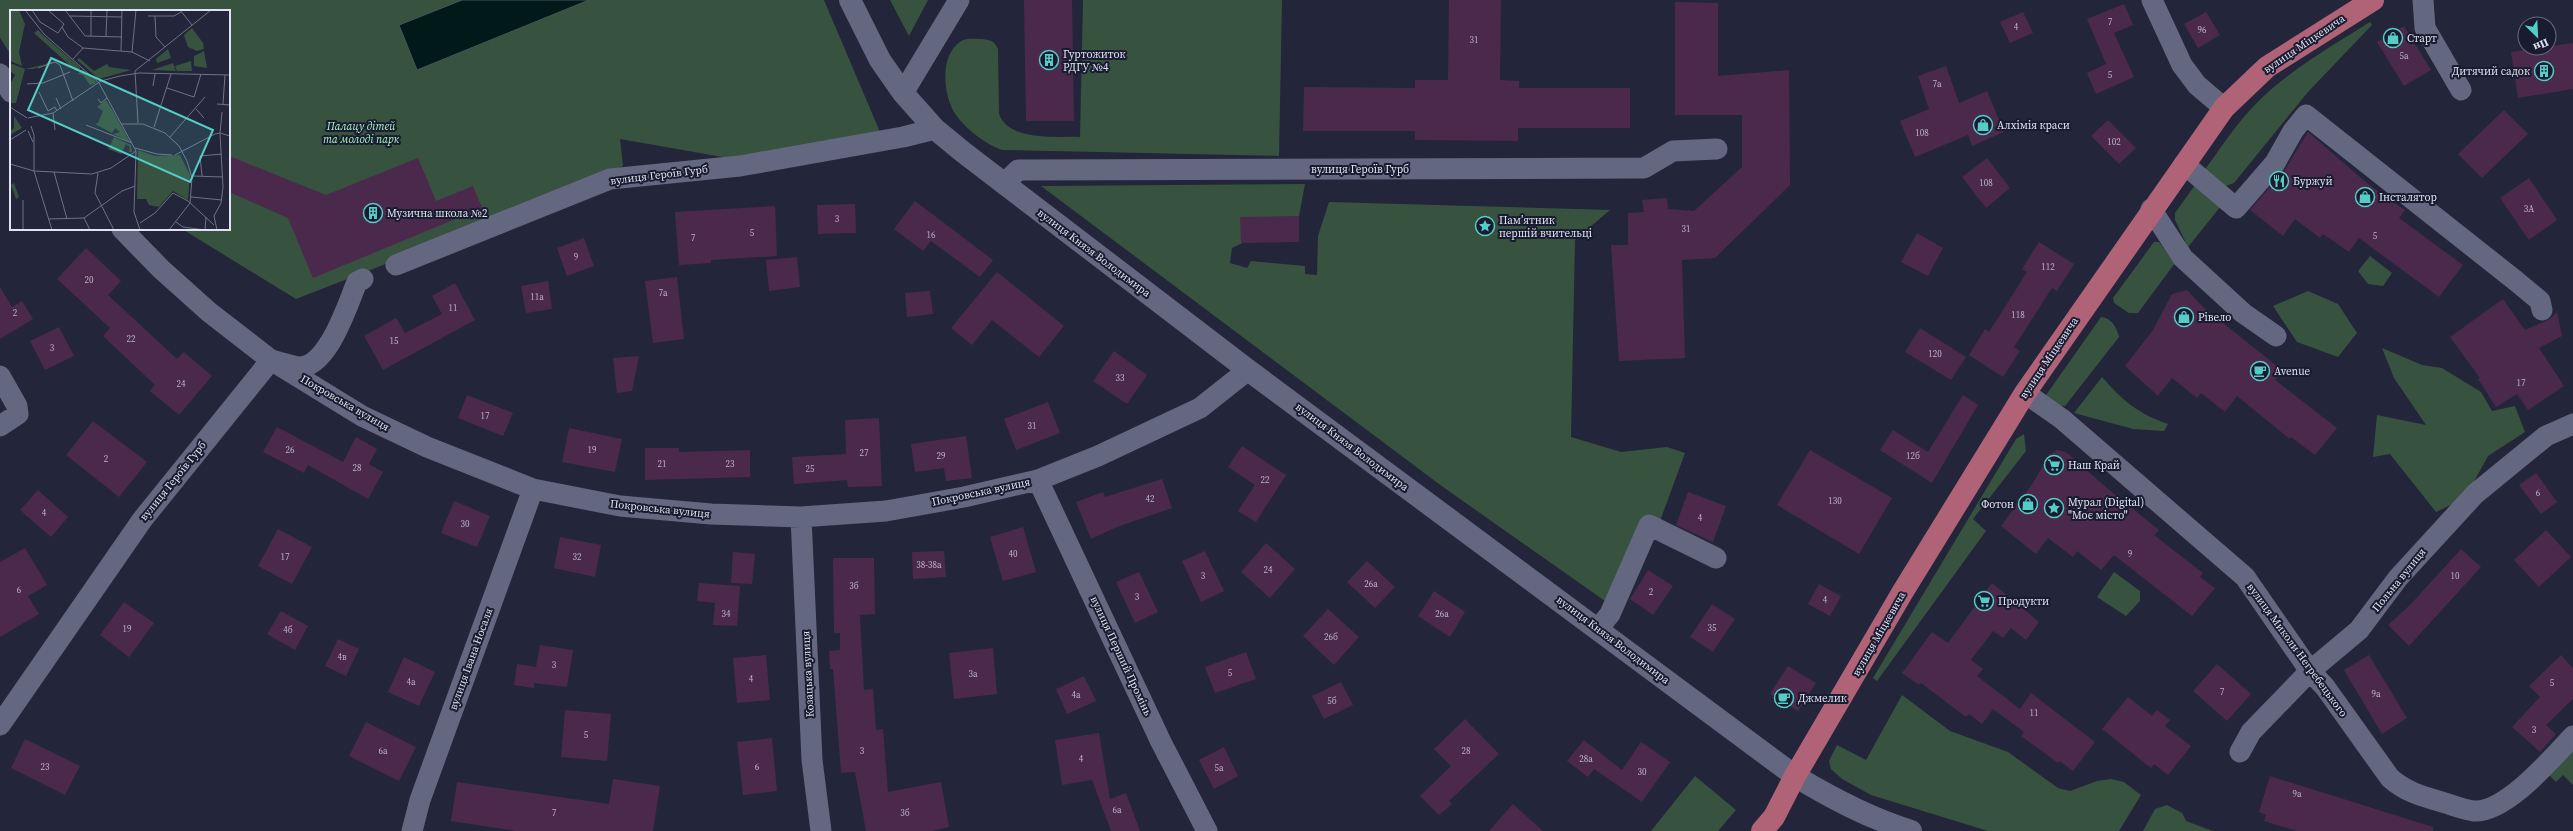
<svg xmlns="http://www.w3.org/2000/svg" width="2573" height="831" font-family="'Source Serif 4',serif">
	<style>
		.green { fill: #37523f }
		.water { fill: #02191a; stroke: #45565b }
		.building { fill: #4b294d }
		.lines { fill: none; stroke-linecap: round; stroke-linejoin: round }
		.street { stroke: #646780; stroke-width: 21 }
		.secondary { stroke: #646780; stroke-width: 22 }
		.primary { stroke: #b06377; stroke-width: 22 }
		.labels { text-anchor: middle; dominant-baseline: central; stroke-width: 4; stroke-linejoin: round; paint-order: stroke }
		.number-label { font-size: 9px; fill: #bcb4c9 }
		.poi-label { font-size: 11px; fill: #e1e3f2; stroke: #191b30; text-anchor: start }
		.street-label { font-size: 11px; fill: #e1e3f2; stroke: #191b30 }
		.park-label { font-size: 11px; font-style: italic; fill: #abf8c2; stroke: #191b30 }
		.inset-road { fill: none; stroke: #6f7184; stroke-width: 1 }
		.view { fill: #55cdc6; fill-opacity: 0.15; stroke: #55cdc6; stroke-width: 2 }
		.inset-edge { fill: none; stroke: #e1e3f2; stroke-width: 2 }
	</style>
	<rect width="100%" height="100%" fill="#23253a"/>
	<!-- green -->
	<path class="green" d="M0 0H824L880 132 734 159 620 139 623 166 514 214 296 299 182 229H229V11H11V55L0 38Z
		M890 0H928L909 36Z
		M1083 0H1282L1279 156 1002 150C985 144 964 128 954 112 943 93 939 53 963 40 969 38 976 39 981 39 990 40 994 40 998 49L999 114C1010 142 1055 136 1080 137Z
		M2370 22 2372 25 2308 92 2234 183 2226 186 2203 172C2219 151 2233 128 2251 109 2284 73 2329 48 2370 22Z
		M1305 184 1299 216 1232 248 1230 263 1247 268 1251 261 1305 266V274L1317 275 1318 236 1329 202 1610 210 1575 240 1571 437 1621 452 1667 447 1685 453 1660 521 1605 601 1443 487 1041 186Z
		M2195 185 2221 206 2188 247 2175 220V213Z
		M2154 242H2159L2175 263 2138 313H2129L2114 303 2113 298Z
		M2370 256 2392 273 2383 286 2368 284 2358 271Z
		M2308 291 2338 304 2357 333 2338 357 2297 342 2273 306Z
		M2101 317C2112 318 2117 328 2119 337L2065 406 2056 405 2044 398Z
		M2382 348 2422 365 2442 368 2481 392 2492 411 2515 406 2525 432 2488 456 2465 498 2436 512 2390 454 2373 457 2377 415 2426 425 2394 378Z
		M2102 377C2123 401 2137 413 2168 424L2164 431 2133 429 2074 413Z
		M2024 434 2026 451 1973 519 1986 531 1877 681 1873 678 2016 439Z
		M2114 572 2140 591V601L2126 616 2097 597Z
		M1902 695 1950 731 2008 752 2058 788 2070 791 2097 781 2111 779 2124 782 2141 795 2119 831H1988L1871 795 1842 779 1831 769 1829 761 1837 745 1866 760Z
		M2573 744V785L2563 775 2556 782 2546 772Z
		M1695 776 1736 810 1718 831H1651Z
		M2167 805 2182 813 2186 821 2213 831H2143L2155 809Z"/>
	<!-- water -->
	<path class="water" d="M462 0H589L417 70 399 25Z"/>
	<!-- building -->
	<path class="building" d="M1024 0H1072L1074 121H1026Z
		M1449 0H1501L1500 80 1519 81V88H1630V128H1518V141L1415 140V131H1303L1304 87 1415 88V80H1448Z
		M1675 2 1718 3V76L1789 70 1790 185 1715 258 1682 260 1685 358 1619 361 1611 245H1628V213L1644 212 1642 200 1667 198 1668 209 1694 211 1742 167V115H1675Z
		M2124 4 2133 25 2114 33 2134 77 2096 94 2087 73 2106 64 2087 19Z
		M2023 12 2033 33 2010 43 2000 22Z
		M2206 12 2220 35 2198 48 2184 24Z
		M2404 26 2431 70 2404 86 2377 42Z
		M2573 43V89L2518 98 2511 52Z
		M1946 66 1959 103 1987 91 2004 132 1972 146 1968 135 1915 157 1900 121 1929 109 1918 76Z
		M2504 110 2528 134 2482 178 2458 154Z
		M2108 120 2136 148 2119 164 2091 136Z
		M2308 132 2368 184 2405 210 2399 218 2463 265 2439 297 2359 238 2349 252 2323 234 2320 238 2295 219 2283 236 2250 210 2284 171Z
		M229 156 326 195 418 158 436 201 473 186 482 208 313 278 288 218 229 192Z
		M1987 158 2010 188 1986 208 1962 177Z
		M2529 178 2557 220 2529 240 2500 198Z
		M915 201 993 260 980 277 931 241 923 251 894 229Z
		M855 204 856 233 818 234 817 205Z
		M775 206 777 256 711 260V263L679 265 675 212Z
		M1299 216V242L1241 243 1240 217Z
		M1917 233 1943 248 1928 276 1901 262Z
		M584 238 594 266 567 276 557 248Z
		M2039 242 2074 264 2057 291 2052 288 2014 347 2020 351 2003 377 1969 355 1985 329 1989 332 2027 272 2022 269Z
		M86 248 121 281 108 295 177 359 184 352 212 376 179 415 150 391 155 385 103 336 110 328 57 279Z
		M797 257 800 287 769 291 766 260Z
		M997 272 1064 326 1039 357 992 320 972 345 951 328Z
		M677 277 684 339 653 343 645 281Z
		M548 281 552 309 526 313 521 286Z
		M455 283 475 320 383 370 364 336 396 318 405 333 442 314 432 296Z
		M0 287 12 307 22 301 33 319 0 339Z
		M2187 290 2203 307 2282 370 2275 380 2337 428 2315 455 2291 437 2290 439 2237 396 2225 412 2201 393 2197 398 2172 378 2158 396 2125 366 2153 330 2172 294Z
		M930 291 933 314 907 317 905 293Z
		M2503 299 2525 330 2550 319 2557 312 2562 336 2539 348 2564 386 2528 410 2517 394 2496 407 2478 379 2480 378 2450 337Z
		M59 327 74 356 45 370 30 341Z
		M1920 328 1966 357 1951 380 1905 352Z
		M1114 351 1147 375 1127 404 1093 381Z
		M639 356 632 391 617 393 613 358Z
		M467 395 513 413 503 436 458 418Z
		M1963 395 1978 405 1932 483 1880 450 1893 430 1928 452Z
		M1048 402 1060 433 1016 450 1004 419Z
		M879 418 882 486 848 487 847 480 794 484 792 457 846 454 845 420Z
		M93 421 147 462 119 497 66 455Z
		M277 427 343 462 356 437 377 449 369 464 383 472 368 499 308 465 304 473 263 452Z
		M569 428 622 439 615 472 562 462Z
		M966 436 972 478 946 481 944 468 915 472 911 444Z
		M1242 446 1286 475 1256 522 1238 511 1255 485 1228 467Z
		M645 448H679V452L750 450V477L645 480Z
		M1810 450 1892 498 1859 554 1777 505Z
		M2057 450 2066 452 2108 489 2159 530 2154 535 2203 573 2200 577 2215 588 2192 616 2114 555 2101 570 2077 551 2073 557 2048 538 2036 554 2001 526 2033 483 2049 455Z
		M2536 473 2557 502 2541 514 2519 485Z
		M1162 479 1172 508 1117 527 1091 539 1076 502 1103 492 1105 497Z
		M38 490 68 517 51 537 20 510Z
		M1688 492 1726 506 1713 542 1676 525Z
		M454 501 490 516 477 547 441 533Z
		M1023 527 1036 572 1003 581 990 537Z
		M278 529 312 547 292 584 258 566Z
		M2546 530 2571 557 2539 587 2514 560Z
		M560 537 601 545 595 577 554 568Z
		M1266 543 1295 569 1270 598 1241 572Z
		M25 548 47 585 28 596 39 614 0 637V562Z
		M2461 549 2481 567 2409 646 2388 625 2411 604Z
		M944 551 946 577 913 579 912 552Z
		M1205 551 1224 591 1201 602 1182 561Z
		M733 552 755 554 752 584 731 583Z
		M833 558H874L875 614 860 615 864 690 873 689 876 730 883 729 888 792 941 782 949 827 931 831H866L855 772 841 773 833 669H830L829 651 840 650V633H834Z
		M1367 561 1395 587 1375 608 1347 582Z
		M1648 570 1673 586 1653 615 1630 599Z
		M1139 572 1158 612 1135 623 1116 582Z
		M699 583 740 586 737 626 713 625 715 603 697 601Z
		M1992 583 2039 622 2026 640 2011 628 2003 638 1993 631 1971 660 1983 669 1977 676 2020 709 2031 693 2095 742 2073 771 2060 761 2058 763 2021 736 2024 732 1993 709 1982 724 1969 714 1966 717 1921 683 1919 685 1902 673 1932 632 1948 643Z
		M1819 584 1841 596 1830 616 1808 604Z
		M1434 591 1465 612 1450 637 1418 616Z
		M124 602 154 623 129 657 100 635Z
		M1712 604 1735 619 1713 652 1690 637Z
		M1328 609 1359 637 1334 665 1303 636Z
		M281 611 308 626 295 650 267 634Z
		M338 639 359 649 346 676 325 666Z
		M540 645 573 650 567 687 534 683V688L514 685 517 664 536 667Z
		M993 648 997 694 954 699 949 653Z
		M1246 652 1256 679 1215 693 1205 667Z
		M766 655 770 700 737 703 733 658Z
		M2369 655 2407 718 2382 734 2344 670Z
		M2561 655 2573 668V699L2546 725 2556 734 2540 752 2512 727 2540 697 2529 686Z
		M404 657 435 672 419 706 388 692Z
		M2217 664 2251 694 2227 721 2193 691Z
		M1788 666 1816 683 1798 711 1770 694Z
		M1084 676 1096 701 1067 714 1056 689Z
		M1341 682 1353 705 1324 719 1312 696Z
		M2128 697 2152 716 2157 710 2170 720 2165 726 2191 746 2168 775 2154 764 2151 768 2102 729Z
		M565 710 611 714 607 761 561 757Z
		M1465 719 1499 754 1449 801 1452 804 1439 815 1420 796 1451 766 1434 749Z
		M366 722 416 747 399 781 349 756Z
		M1099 733 1110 799 1126 793 1140 831H1111L1092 780 1062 785 1055 740Z
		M772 738 777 791 743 795 737 742Z
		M25 739 80 766 65 795 11 768Z
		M1584 740 1622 770 1641 742 1670 762 1642 802 1594 769 1588 777 1567 761Z
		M1224 747 1238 776 1214 789 1199 760Z
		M2270 776 2433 827V831H2297L2264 821 2266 815 2259 812Z
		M613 779 660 786 653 831H516L451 821 457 782 609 804Z
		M1513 804 1543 831H1489Z"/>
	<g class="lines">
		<!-- street -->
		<path class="street" d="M2152 0 2182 65 2197 85 2224 108
			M2423 0 2425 28 2461 90
			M0 74 11 92
			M903 93 959 0
			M2184 164 2236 208 2275 163 2293 131 2306 115 2516 281 2540 301 2542 310
			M1004 184 1018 170 1644 168 1673 151 1717 149
			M2151 209 2183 258 2243 313 2276 336
			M122 229 161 269 209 312 271 360 362 416 427 447 533 489 620 506 711 514 801 517 886 511 964 497 1038 480 1098 456 1200 408 1248 370
			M396 265 610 179 740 166 903 137 935 129
			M0 376 17 406 18 414 0 426
			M2025 393 2062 419 2245 577 2310 671 2325 687 2390 778C2406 792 2421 796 2442 802 2452 805 2464 810 2474 811 2506 813 2552 758 2573 736
			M1038 480 1161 742 1207 831
			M801 517 812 760 821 831
			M1598 629 1610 614 1649 525 1716 558
			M0 725 142 520 271 360C280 362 290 366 298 367 328 369 348 303 357 282L363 279
			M2240 752 2251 732 2310 671 2359 630 2398 578 2475 494 2546 436 2573 424
			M412 831 420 800 533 489"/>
		<!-- secondary -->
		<path class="secondary" d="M850 0 880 60 903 93 935 129 963 152 1248 370 1795 776C1833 799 1869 818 1911 831"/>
		<!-- primary -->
		<path class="primary" d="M1762 831 1774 817 1795 776 1902 593 2025 393 2224 108 2267 67 2373 0"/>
	</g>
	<!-- icons -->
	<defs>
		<symbol id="shop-ring" viewBox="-11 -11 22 22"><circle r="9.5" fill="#191b30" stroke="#55cdc6" stroke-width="1.5"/><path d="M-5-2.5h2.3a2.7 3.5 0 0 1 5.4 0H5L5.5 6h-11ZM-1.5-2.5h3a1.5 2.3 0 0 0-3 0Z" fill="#55cdc6"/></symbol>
		<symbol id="building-ring" viewBox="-11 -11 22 22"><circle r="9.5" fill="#191b30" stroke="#55cdc6" stroke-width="1.5"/><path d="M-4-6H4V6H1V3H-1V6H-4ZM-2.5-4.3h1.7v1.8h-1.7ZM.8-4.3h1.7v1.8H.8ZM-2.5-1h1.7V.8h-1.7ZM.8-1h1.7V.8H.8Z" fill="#55cdc6"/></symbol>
		<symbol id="restaurant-ring" viewBox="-11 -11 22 22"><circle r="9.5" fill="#191b30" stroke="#55cdc6" stroke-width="1.5"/><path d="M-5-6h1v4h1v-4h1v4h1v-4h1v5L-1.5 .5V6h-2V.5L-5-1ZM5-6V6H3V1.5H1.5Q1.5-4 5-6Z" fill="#55cdc6"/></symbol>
		<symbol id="sight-ring" viewBox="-11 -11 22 22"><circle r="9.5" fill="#191b30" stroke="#55cdc6" stroke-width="1.5"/><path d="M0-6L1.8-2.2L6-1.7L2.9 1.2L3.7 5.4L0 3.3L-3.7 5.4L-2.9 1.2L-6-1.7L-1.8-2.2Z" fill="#55cdc6"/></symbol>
		<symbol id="cafe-ring" viewBox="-11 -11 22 22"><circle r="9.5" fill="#191b30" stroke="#55cdc6" stroke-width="1.5"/><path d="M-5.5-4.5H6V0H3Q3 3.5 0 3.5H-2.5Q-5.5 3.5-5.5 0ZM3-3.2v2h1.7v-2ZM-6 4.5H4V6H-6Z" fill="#55cdc6"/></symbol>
		<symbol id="supermarket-ring" viewBox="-11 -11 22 22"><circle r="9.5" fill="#191b30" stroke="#55cdc6" stroke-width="1.5"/><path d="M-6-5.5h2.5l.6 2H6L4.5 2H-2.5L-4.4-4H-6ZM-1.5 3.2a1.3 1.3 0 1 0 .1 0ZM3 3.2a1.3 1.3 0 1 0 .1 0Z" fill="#55cdc6"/></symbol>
	</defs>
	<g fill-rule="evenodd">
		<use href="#shop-ring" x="2382" y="27" width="22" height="22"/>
		<use href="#building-ring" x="1038" y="49" width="22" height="22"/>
		<use href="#building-ring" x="2533" y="60" width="22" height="22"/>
		<use href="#shop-ring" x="1972" y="114" width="22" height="22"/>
		<use href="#restaurant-ring" x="2268" y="170" width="22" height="22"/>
		<use href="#shop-ring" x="2354" y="186" width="22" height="22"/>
		<use href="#building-ring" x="362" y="202" width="22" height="22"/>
		<use href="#sight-ring" x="1474" y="215" width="22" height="22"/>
		<use href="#shop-ring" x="2173" y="306" width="22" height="22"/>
		<use href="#cafe-ring" x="2249" y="360" width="22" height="22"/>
		<use href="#supermarket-ring" x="2043" y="454" width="22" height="22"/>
		<use href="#shop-ring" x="2017" y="493" width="22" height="22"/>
		<use href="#sight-ring" x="2043" y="497" width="22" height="22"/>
		<use href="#supermarket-ring" x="1973" y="590" width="22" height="22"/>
		<use href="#cafe-ring" x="1773" y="687" width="22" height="22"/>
	</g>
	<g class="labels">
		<!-- number labels -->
		<g class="number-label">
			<text x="2110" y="22">7</text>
			<text x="2016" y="27">4</text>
			<text x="2202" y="30">96</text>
			<text x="1474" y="40">31</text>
			<text x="2404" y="56">5а</text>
			<text x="2110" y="75">5</text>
			<text x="1937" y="84">7а</text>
			<text x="1922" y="133">108</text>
			<text x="2114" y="142">102</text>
			<text x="1986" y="183">108</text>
			<text x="2529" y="209">3А</text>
			<text x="837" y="219">3</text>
			<text x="1686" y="229">31</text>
			<text x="752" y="233">5</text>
			<text x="931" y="235">16</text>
			<text x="2375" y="236">5</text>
			<text x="693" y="238">7</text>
			<text x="576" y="257">9</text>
			<text x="2048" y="267">112</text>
			<text x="89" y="280">20</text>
			<text x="663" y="293">7а</text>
			<text x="537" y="297">11а</text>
			<text x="453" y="308">11</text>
			<text x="15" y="313">2</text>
			<text x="2018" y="315">118</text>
			<text x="131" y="339">22</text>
			<text x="394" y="341">15</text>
			<text x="52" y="348">3</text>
			<text x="1935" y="354">120</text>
			<text x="1120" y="378">33</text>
			<text x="2521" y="383">17</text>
			<text x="181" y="384">24</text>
			<text x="485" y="416">17</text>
			<text x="1032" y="426">31</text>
			<text x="290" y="450">26</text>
			<text x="592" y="450">19</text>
			<text x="864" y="453">27</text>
			<text x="941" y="456">29</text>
			<text x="1913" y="456">12б</text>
			<text x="106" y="459">2</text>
			<text x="662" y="464">21</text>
			<text x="730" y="464">23</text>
			<text x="357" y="468">28</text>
			<text x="810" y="469">25</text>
			<text x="1265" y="480">22</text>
			<text x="2538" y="493">6</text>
			<text x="1150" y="499">42</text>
			<text x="1835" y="501">130</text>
			<text x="44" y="513">4</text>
			<text x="1700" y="518">4</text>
			<text x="465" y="524">30</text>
			<text x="1013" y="554">40</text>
			<text x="2130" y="554">9</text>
			<text x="285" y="557">17</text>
			<text x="577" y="557">32</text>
			<text x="929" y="565">38-38а</text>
			<text x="1268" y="570">24</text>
			<text x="1203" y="576">3</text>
			<text x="2455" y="576">10</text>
			<text x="1371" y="584">26а</text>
			<text x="854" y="586">3б</text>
			<text x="19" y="590">6</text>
			<text x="1651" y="592">2</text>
			<text x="1137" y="597">3</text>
			<text x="1825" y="600">4</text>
			<text x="726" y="614">34</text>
			<text x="1442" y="614">26а</text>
			<text x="1712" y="628">35</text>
			<text x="127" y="629">19</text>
			<text x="288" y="630">4б</text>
			<text x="1331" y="637">26б</text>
			<text x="342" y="657">4в</text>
			<text x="554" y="665">3</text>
			<text x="1230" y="673">5</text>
			<text x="973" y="674">3а</text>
			<text x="751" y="679">4</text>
			<text x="411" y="682">4а</text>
			<text x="2552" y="683">5</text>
			<text x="2222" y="692">7</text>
			<text x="2376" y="694">9а</text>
			<text x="1076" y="695">4а</text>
			<text x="1332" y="701">5б</text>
			<text x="2034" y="713">11</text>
			<text x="2534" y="730">3</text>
			<text x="586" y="735">5</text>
			<text x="383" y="751">6а</text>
			<text x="862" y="751">3</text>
			<text x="1466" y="751">28</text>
			<text x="1081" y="759">4</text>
			<text x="1586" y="759">28а</text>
			<text x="45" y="767">23</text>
			<text x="757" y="767">6</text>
			<text x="1219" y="768">5а</text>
			<text x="1642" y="772">30</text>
			<text x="2297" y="794">9а</text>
			<text x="1117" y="810">6а</text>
			<text x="554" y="813">7</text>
			<text x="905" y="813">3б</text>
		</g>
		<!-- poi labels -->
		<g class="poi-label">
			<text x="2407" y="38">Старт</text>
			<text x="1063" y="54">Гуртожиток<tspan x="1063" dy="13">РДГУ №4</tspan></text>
			<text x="2530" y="71" text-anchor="end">Дитячий садок</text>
			<text x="1997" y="125">Алхімія краси</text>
			<text x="2293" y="181">Буржуй</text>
			<text x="2379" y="197">Інсталятор</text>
			<text x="387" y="213">Музична школа №2</text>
			<text x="1499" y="220">Пам’ятник<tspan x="1499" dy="13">першій вчительці</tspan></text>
			<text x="2198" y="317">Рівело</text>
			<text x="2274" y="371">Avenue</text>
			<text x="2068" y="465">Наш Край</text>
			<text x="2068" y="502">Мурал (Digital)<tspan x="2068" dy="13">"Моє місто"</tspan></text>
			<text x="2014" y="504" text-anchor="end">Фотон</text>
			<text x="1998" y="601">Продукти</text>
			<text x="1798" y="698">Джмелик</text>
		</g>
		<!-- street labels -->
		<g class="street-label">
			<text transform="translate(2304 44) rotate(-34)">вулиця Міцкевича</text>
			<text x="1360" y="169">вулиця Героїв Гурб</text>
			<text transform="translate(659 175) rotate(-7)">вулиця Героїв Гурб</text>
			<text transform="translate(1094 253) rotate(37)">вулиця Князя Володимира</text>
			<text transform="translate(2049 358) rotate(-56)">вулиця Міцкевича</text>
			<text transform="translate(345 403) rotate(30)">Покровська вулиця</text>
			<text transform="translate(1352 447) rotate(37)">вулиця Князя Володимира</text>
			<text transform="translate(173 481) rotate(-51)">вулиця Героїв Гурб</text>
			<text transform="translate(981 492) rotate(-12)">Покровська вулиця</text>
			<text transform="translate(660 509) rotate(6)">Покровська вулиця</text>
			<text transform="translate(2399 580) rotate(-51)">Польна вулиця</text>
			<text transform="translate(1879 634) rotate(-60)">вулиця Міцкевича</text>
			<text transform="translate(1613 640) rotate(37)">вулиця Князя Володимира</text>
			<text transform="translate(2297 650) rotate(54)">вулиця Миколи Негребецького</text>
			<text transform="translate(1121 656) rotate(65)">вулиця Перший Промінь</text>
			<text transform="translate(471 659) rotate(-70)">вулиця Івана Носаля</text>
			<text transform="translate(808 674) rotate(-93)">Козацька вулиця</text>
		</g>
		<!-- park labels -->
		<g class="park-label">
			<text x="361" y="126">Палацу дітей<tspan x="361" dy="13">та молоді парк</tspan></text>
		</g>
	</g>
	<!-- overview -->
	<g transform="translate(10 10)">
		<rect width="220" height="220" fill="#23253a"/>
		<path d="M9 0 15 14 9 42 12 56 0 51V1ZM182 18 193 33 194 39 187 41 178 37 174 25ZM28 20 34 26 71 58 66 61 24 23ZM158 39 161 48 147 53 146 49ZM194 41 197 58 184 56V46ZM69 48 84 61 97 54 99 57 121 60 89 69 67 50ZM40 50 42 53 23 59H15L6 93H0V74L5 65 0 61V53L15 59 36 54ZM181 51 182 61H167L165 56ZM163 53 166 61 142 60ZM72 59 86 72 85 74 80 75 73 65 68 64ZM96 90 103 101 120 132 103 124 110 122 105 118 102 123 85 114 88 113 93 101 87 97ZM4 106 12 118 0 125V121L4 118ZM104 127 121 135 122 142H119L120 137 116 134 111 144 98 139ZM128 140 145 146 170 145 180 165 178 190 163 181 149 197 139 195 136 189H127ZM4 173 9 187 6 189 1 175Z" fill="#37523f"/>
		<path class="inset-road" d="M15 0 34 24 89 73M22 0 30 12 48 23 54 14 38 0M55 0 75 26 112 27M81 0V26M170 0 182 15M60 6 112 7M138 6H164L171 2M145 6 146 27 155 37M52 17 58 27 73 38 122 42 140 51M96 26 97 0M111 41 112 0M122 42 126 0M63 49 73 38M28 58 45 52 50 55 63 91M89 73 126 141 124 202 130 220M17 74 33 73 60 62M143 76 145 64M157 78 184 87 191 64M29 82 38 101 45 97 47 101M46 88 51 99M88 89 91 93 97 88M207 94 220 95M213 94 215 65M0 97 17 108M186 99 194 108M43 103 45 120M18 108 43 103 91 71 110 66 129 63 220 65M128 113 125 61 201 0M112 114H133L155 123 169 136 177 151 182 168 180 193 159 220M76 115 122 133M21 116 24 125V161L42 220M144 117 161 64M18 121 23 132M160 127 195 87M0 130 16 120M125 138 147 144 162 145M165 145 205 124 210 123 220 126M0 154 24 161 82 164 101 158 126 141M44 162 57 209M88 163 85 183 104 220M182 166 213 167M192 166 190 146 212 144M181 187 212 190M13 190V220M74 208 80 220M38 209 74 208 112 181 125 176M166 212 173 217 195 220M130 213 145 203 163 183 178 191 204 215M195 220 196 207M207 220 204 206 211 193 213 177 210 123 212 102"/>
		<path class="view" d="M41 48 203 120 180 172 18 100Z"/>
		<rect width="220" height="220" class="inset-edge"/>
	</g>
	<!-- north arrow -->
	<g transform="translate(2537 36) rotate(156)"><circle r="19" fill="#191b30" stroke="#696b7e"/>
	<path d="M0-3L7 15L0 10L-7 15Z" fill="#55cdc6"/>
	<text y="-6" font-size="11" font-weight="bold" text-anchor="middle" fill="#e1e3f2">Пн</text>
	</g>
</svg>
